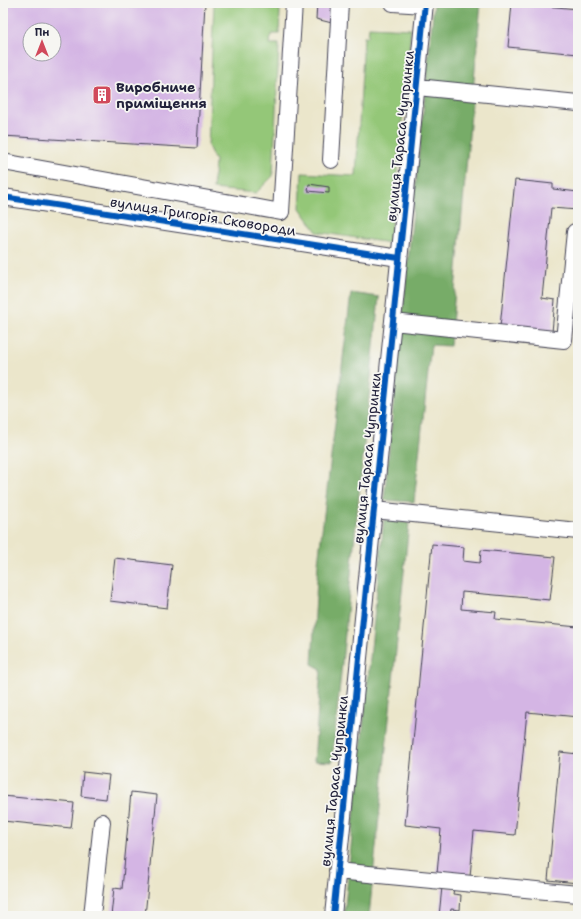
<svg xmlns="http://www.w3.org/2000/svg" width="581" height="919" font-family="'Shantell Sans',sans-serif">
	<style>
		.green { fill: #94c778; stroke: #5b745a }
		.forest { fill: #77ac68; stroke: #4c6752 }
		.building { fill: #d4b5e4; fill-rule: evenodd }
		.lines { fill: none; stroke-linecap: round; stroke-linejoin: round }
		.minor-casing { stroke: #403f51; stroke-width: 18 }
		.minor { stroke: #fff; stroke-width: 16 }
		.cycleway-casing { stroke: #f6f6f2; stroke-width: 8 }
		.cycleway { stroke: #0057b8; stroke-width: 6 }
		.labels { text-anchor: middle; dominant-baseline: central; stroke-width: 3.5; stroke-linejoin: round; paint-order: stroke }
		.poi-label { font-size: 14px; font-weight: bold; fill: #22223b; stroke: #f6f6f2; text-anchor: start }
		.street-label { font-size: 14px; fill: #22223b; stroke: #f6f6f2 }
	</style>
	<rect width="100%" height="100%" fill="#f6f6f2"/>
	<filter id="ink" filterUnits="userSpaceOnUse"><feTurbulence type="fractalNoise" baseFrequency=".025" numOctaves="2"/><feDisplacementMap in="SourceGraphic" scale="8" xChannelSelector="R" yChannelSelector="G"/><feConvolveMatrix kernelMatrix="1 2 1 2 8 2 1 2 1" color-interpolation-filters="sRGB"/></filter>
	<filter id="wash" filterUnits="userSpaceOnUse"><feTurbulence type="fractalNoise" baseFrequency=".012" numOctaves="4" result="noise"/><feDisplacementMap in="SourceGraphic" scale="16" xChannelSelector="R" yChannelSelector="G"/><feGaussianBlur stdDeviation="0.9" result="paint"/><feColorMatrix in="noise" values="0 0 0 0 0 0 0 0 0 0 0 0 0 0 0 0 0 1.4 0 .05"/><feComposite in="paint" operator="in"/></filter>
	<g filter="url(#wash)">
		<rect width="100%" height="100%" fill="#ebe6cb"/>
		<!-- green -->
		<path class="green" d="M214 3H277L280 11 279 34H271L270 44H279L273 176 256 193 213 189 215 161 208 146Z
			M369 27 411 29 390 243 317 232 300 208 302 173 356 176 364 37H368Z"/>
		<!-- forest -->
		<path class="forest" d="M434 3H481L450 346 431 345 414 502 384 500Z
			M351 293 379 297 332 762 314 761 321 669 312 664 318 563Z
			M384 520 409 523 369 916H344Z"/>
		<g id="blocks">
			<!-- building -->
			<path class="building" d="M3 3H205L197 148 3 136ZM30 30H54V54H30Z
				M317 3H334L336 24 316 19Z
				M512 3 578 9V54L508 47Z
				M515 180 553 184V189L578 192V210L551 208 542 298 555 300 552 332 500 327Z
				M309 184 329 187V193L308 191Z
				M432 544 464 547 463 561 480 563 481 550 555 557 550 600 462 592 461 609 496 612 495 619 578 627V717L527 712 515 835 474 831 470 877 437 874 441 829 405 825Z
				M115 558 172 565 167 608 110 601Z
				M560 752 578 754V883L548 880Z
				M83 772 109 775 106 799 81 796Z
				M131 792 157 795 145 916H111L114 888 122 889Z
				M3 796 74 803 71 828 3 821Z
				M442 887 454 888 453 894 461 895 460 910 451 909 450 916H439Z"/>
		</g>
	</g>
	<g filter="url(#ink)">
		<use href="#blocks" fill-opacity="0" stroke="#403f51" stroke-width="1"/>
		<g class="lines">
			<defs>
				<path id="minor" d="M393 3 425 5
					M417 87 578 103
					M331 160 340 3
					M3 162 281 212 294 3
					M3 197 399 258
					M393 322 564 340 575 232
					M374 510 578 531
					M337 871 578 894
					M92 916 102 822
					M333 916 425 3"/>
			</defs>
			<!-- minor casing -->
			<use href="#minor" class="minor-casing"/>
			<!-- minor -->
			<use href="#minor" class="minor"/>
			<defs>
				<path id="cycleway" d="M3 197 399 258
					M333 916 425 3"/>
			</defs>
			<!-- cycleway casing -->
			<use href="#cycleway" class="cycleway-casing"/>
			<!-- cycleway -->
			<use href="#cycleway" class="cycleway"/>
		</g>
	</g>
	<!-- icons -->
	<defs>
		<symbol id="building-square" viewBox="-11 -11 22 22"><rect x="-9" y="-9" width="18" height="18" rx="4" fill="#d1495b" stroke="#f6f6f2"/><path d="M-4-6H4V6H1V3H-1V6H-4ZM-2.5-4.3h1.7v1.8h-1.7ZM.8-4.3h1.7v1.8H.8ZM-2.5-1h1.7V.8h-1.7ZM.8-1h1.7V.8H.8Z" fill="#fff"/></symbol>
	</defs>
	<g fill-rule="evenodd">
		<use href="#building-square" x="91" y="84" width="22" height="22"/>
	</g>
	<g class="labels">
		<!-- poi labels -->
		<g class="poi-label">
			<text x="116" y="87">Виробниче<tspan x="116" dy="16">приміщення</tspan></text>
		</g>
		<!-- street labels -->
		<g class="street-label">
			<text transform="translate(400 136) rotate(-84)">вулиця Тараса Чупринки</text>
			<text transform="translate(203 216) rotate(9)">вулиця Григорія Сковороди</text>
			<text transform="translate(367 458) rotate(-84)">вулиця Тараса Чупринки</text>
			<text transform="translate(334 781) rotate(-84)">вулиця Тараса Чупринки</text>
		</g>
	</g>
	<!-- margin -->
	<rect width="581" height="919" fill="none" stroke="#f6f6f2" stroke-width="16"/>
	<!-- north arrow -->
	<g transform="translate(42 42)"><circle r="19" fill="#f6f6f2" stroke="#a1a1a9"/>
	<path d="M0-3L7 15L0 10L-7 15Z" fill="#d1495b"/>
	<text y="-6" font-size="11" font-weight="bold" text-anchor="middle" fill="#22223b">Пн</text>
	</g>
</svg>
